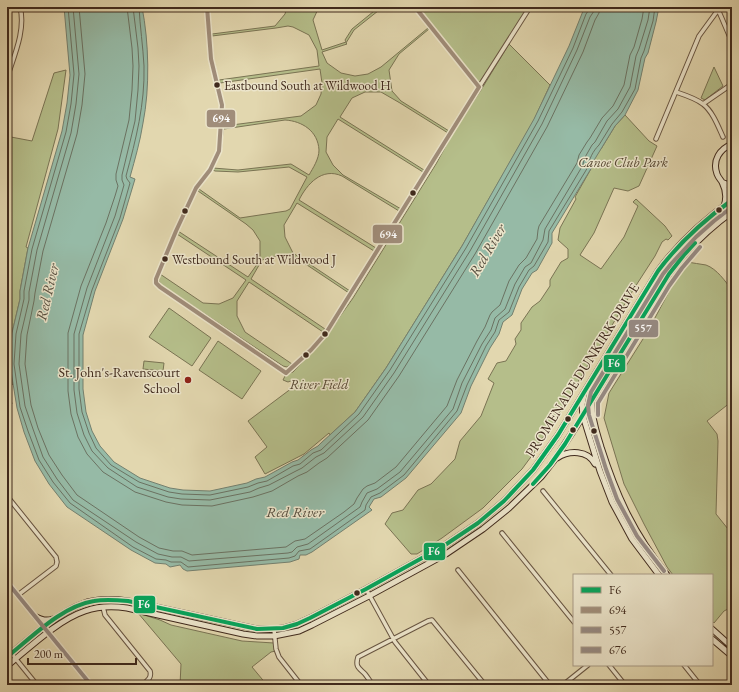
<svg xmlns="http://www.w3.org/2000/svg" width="739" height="692" font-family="'EB Garamond',serif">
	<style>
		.green { fill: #b5be8a; stroke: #7a7454 }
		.water { fill: #96baa6; stroke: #74806f }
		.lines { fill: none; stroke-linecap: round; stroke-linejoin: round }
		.shore { stroke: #6b7262; stroke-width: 1 }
		.minor-casing { stroke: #685542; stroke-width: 5.5 }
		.tertiary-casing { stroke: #685542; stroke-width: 6 }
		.secondary-casing { stroke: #402a1d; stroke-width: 7 }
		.minor { stroke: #ece5cb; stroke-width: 3.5 }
		.tertiary { stroke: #ece5cb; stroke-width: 4.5 }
		.secondary { stroke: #ece5cb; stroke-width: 5 }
		.bus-1-casing { stroke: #ece5cb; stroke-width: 7 }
		.bus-2-casing { stroke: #ece5cb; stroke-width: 7 }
		.bus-3-casing { stroke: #ece5cb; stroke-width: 7 }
		.bus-4-casing { stroke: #ece5cb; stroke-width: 7 }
		.bus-1 { stroke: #06a45b; stroke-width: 4 }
		.bus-2 { stroke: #a08d7a; stroke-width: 4 }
		.bus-3 { stroke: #968a83; stroke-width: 4 }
		.bus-4 { stroke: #968a83; stroke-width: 4 }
		.bus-dot { fill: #402a1d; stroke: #ece5cb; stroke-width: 1.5 }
		.poi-dot { fill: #8f2418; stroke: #ece5cb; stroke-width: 1.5 }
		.labels { text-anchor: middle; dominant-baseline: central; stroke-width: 3; stroke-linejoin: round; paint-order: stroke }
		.bus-label { font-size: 13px; fill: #402a1d; stroke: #ece5cb; text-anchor: start }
		.park-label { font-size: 14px; font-style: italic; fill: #574833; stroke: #ece5cb }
		.street-label { font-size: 14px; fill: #402a1d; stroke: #ece5cb }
		.poi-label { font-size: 14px; fill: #402a1d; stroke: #ece5cb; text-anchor: end }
		.water-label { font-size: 15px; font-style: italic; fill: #564e3f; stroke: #ece5cb }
		.line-badge { stroke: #ece5cb; stroke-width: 1.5 }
		.badge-label { font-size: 11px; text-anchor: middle; font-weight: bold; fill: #fff }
	</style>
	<rect width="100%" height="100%" fill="#e2d7af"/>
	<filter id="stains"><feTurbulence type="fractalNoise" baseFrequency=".005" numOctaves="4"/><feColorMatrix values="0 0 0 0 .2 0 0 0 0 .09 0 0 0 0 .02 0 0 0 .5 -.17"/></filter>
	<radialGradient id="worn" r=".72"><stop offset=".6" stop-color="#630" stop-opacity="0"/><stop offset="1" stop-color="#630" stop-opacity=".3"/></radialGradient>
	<!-- green -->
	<path class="green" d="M287 7H319L313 20 322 50 346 42 345 40 352 29 379 7H383L354 30 346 43 347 44 322 52 327 63 341 73 355 76 368 74 381 67 428 28 429 29 399 54 389 70 392 91 401 101 449 131 448 133 400 103 381 92H365L352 98 340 117 424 170 423 172 338 119 327 137 326 152 333 165 343 175 401 209 399 211 342 176C322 167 307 184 299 200L376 248 374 251 297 203 284 225 285 237 293 253 350 291 349 293 298 259C285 253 275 256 262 260L251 279 325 329 323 332 249 282 237 301V316L245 332 292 364 287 367 283 366 163 286C159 283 158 279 160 274L203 303 219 304 233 298 246 280 177 234 178 231 248 277 260 260V241L253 230 246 224 198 191 199 189 240 218 286 211 290 209 307 177 289 167 238 172 215 171 213 170V168L238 170 291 164 309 175C313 168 319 159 319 150 318 131 302 121 285 120L224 129V126L301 116 316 105 321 94 322 83 320 69 220 83 219 80 319 66 317 50 309 35 293 27 288 26 276 28 212 36V34L275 26 285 14Z
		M418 7H530L507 42 479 83Z
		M509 44 550 85 534 120 462 246 386 368 355 412 330 435 329 433 304 454 265 474 255 457 267 447 248 421 296 385 293 380 288 382 283 380 286 374 293 372 326 336 353 298 436 164 455 129 481 90Z
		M714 67 723 86 705 100 701 98Z
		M66 70 58 129 26 247 28 248 20 291V299L12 333 11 351 10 365 13 385 7 378 12 404 7 405V152L11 137 32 141 54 73Z
		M625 115 649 141 657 146 639 186 628 191 614 188 594 233 580 255 601 269 624 237 638 206 633 202 636 199 665 226 672 236 668 240 666 239 662 242 655 256 635 287 546 435 539 441V446L522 469 483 508 442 538 417 554H411L385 524 392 513 403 510 418 490 431 484 455 459 460 441 481 416 494 383 488 379 497 363 506 361 516 344 515 339 521 330V323L532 307 540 301 550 286V280L561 262 568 258V249L558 240 560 228 576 199 575 197 592 167V162L600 150 601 149 615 126Z
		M687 262C693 263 700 264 706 265 717 269 725 281 732 290V403L731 402 707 421 717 434 718 441 716 514 732 534V607L724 611 714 623 712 621V575H673L667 567 644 524 624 484 604 418 609 393 648 331 673 284Z
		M169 308 211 338 192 366 149 337Z
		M218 341 261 371 242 399 199 370Z
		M144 361 164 363 163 371 143 369Z
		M138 613 160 620 171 625 242 641 274 643 276 651 271 652 252 667 267 685H180L181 664Z"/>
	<!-- water -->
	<path class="water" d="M64 7H142C149 42 150 88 143 123 140 142 135 159 130 177L135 179 123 219 95 291 83 335V389L86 412 92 431 100 446 114 462 140 478 170 488 183 490 210 491 247 483 256 479 265 477 292 462 298 460 311 450 318 446 321 443 355 412 386 368 462 246 534 119 569 46 583 11 586 7H659L656 22 648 53 645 58 638 90 625 115 615 126 593 162 592 167 552 233V243L537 270 532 273 522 289 512 315 503 322 499 334 490 348 471 386 461 413 406 478 381 497 374 499 369 507 372 510 312 552 306 555H300L299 559 290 562 187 571 183 569 180 565 170 567 166 564 155 563 131 550 67 507 49 484 35 461 24 432 17 408 10 365 12 333 20 299V291L28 248 62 131 67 103 70 75Z"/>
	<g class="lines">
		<!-- shore -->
		<path class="shore" d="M68 7 74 74 71 104 66 132 32 249 24 291V299L16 334 14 364 20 407 28 431 39 460 53 482 70 503 133 547 156 559 166 560 171 562H181L188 567 289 558 295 556 299 551 310 549 365 510 366 505 371 497 380 493 404 475 457 411 467 385 486 346 495 332 499 320 509 312 519 287 529 270 534 266 548 242 549 231 588 167C589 159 593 151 599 145L612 124 622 112 635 89 641 58 644 51 653 21 655 7
			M73 7 79 74 76 104 71 133 37 250 29 292V300L21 334 19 364 25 406 33 429 43 457 57 479 73 500 136 542 158 554 172 557H181L189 561 288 553 292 552 297 547 308 544 360 507 362 502 367 493 377 489 400 472 453 409 462 383 482 344 491 330 495 318 505 309 515 284 525 267 531 263 543 240 545 229 583 165 584 159 592 145 595 142 607 121 618 109 630 87 636 56 639 49 648 20 650 7
			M79 7 85 74 82 105 77 134 43 251 35 293 34 301 27 335 25 364 31 405 38 428 49 455 62 475 77 495 139 537 159 548 173 551H182L192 555 286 547 295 541 305 539 344 512 354 504 357 498 363 489 367 486 375 483 396 467 447 406 457 380 477 341 485 327 490 315 492 312 500 305 509 281 519 265 526 258 537 239 538 230 539 226 577 163 579 155 587 142 590 138 602 118 613 106 624 85 630 55 634 47 642 19 644 7
			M127 7 132 48 133 66 132 90 129 120 116 174V180L118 186 115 196 106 223 81 286 68 333V391L71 414 78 437 87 454 103 472 135 492 166 502 182 505 212 506 253 497 272 491 298 476 307 472 319 463 327 458 368 420 399 376 475 254 547 127 583 52 595 20 599 13 600 7
			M133 7 138 48 139 66 138 90 135 121 122 175V180L124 185 115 216 87 288 74 334V390L77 413 84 435 92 451 108 468 137 487 168 497 181 499 210 500 250 492 259 488 269 485 296 471 302 468 316 457 324 453 363 417 394 373 470 251 542 124 577 50 590 17 594 11V7
			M139 7C140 27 143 46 144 66 145 104 136 139 126 176L127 179 130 183 120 218 92 290 79 334V389L82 412 89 433 96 448 111 465 139 482 169 492 182 494 210 495 248 487 258 483 267 481 293 466 300 464 313 453 321 450 359 414 390 370 466 248 538 121 573 48 586 14 589 10V7"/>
		<defs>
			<path id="minor" d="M207 7 211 59 222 105 221 128 219 151 210 170 196 188 176 231 167 253 156 279V283L160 287 286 373 311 350 326 333 339 313 462 114 530 7
				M415 7 479 87
				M717 7 732 42
				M7 78C14 56 26 30 20 7
				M676 92C685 95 695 98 703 104 713 112 718 126 723 137
				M703 104 732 84
				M656 139 699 36 718 10
				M543 491 611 575
				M7 496 56 557 57 562 56 566 18 595
				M502 533 574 622
				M458 570 550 685
				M366 589 395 642 429 685
				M103 607 105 615 150 671C152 678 147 681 142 685
				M274 629 276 649 279 657 301 685
				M7 648 37 685
				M609 665 625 685
				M684 665 700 685
				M373 685C370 681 368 678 365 674 359 668 355 667 358 657L428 621 432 620 485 685
				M563 685 588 665"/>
			<path id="tertiary" d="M7 582 91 685"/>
			<path id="secondary" d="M722 182 732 187
				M724 206C727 198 726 190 722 182 720 179 718 177 717 174 712 160 720 149 732 144
				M584 395 582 405 583 416 600 471 612 502 632 539 659 575
				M592 403C591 418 597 433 601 447 617 497 634 534 667 575
				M557 458C569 450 588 450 595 464
				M36 617C42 620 46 621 53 619
				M712 629 732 647
				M712 639 732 656
				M7 657C28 640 57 613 82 604 97 598 113 599 128 601L257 629H274L283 628 297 624 310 618 366 589 442 547 478 523 504 501 533 470 558 435 658 271C679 242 702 221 732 200
				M7 666C29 648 58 620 85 611 99 606 113 606 127 608L243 634 257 636H274L299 631 312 625 369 596 446 554 483 529 509 508 541 477 555 459 583 416 669 274C688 249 707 230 732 212"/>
		</defs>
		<!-- minor casing -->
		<use href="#minor" class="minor-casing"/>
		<!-- tertiary casing -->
		<use href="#tertiary" class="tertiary-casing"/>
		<!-- secondary casing -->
		<use href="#secondary" class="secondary-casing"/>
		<!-- minor -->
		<use href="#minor" class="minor"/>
		<!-- tertiary -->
		<use href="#tertiary" class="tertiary"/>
		<!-- secondary -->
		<use href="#secondary" class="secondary"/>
		<defs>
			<path id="bus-1" d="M533 484 550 465 565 444 669 274 684 255 695 243
				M7 657C32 637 62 606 94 601 105 599 117 600 128 601L257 629 283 628 297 624 310 618 366 589 442 547 478 523 504 501 533 470 558 435 658 271C679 243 704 220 732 200"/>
			<path id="bus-2" d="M207 7 211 59 222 105 219 151 210 170 196 188 176 231 156 279V283L160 287 286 373
				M415 7 479 87
				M286 373 311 350 326 333 479 87"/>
			<path id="bus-3" d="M598 415V403L669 286 682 268 700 247
				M664 571 637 536 617 499 606 469 589 415 588 405 591 392 663 274 671 264 696 237 714 221 732 207"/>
			<path id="bus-4" d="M7 582 91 685"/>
		</defs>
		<!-- bus-1 casing -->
		<use href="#bus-1" class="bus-1-casing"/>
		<!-- bus-2 casing -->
		<use href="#bus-2" class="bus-2-casing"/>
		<!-- bus-3 casing -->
		<use href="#bus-3" class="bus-3-casing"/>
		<!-- bus-4 casing -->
		<use href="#bus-4" class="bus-4-casing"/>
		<!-- bus-1 -->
		<use href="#bus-1" class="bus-1"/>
		<!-- bus-2 -->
		<use href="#bus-2" class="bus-2"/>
		<!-- bus-3 -->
		<use href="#bus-3" class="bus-3"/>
		<!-- bus-4 -->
		<use href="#bus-4" class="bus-4"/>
	</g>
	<!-- markers -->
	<g class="bus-dot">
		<circle cx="217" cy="85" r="3.5"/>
		<circle cx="413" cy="193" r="3.5"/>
		<circle cx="719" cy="210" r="3.5"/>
		<circle cx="185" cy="211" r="3.5"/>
		<circle cx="165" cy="259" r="3.5"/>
		<circle cx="325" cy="334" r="3.5"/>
		<circle cx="306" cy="355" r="3.5"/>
		<circle cx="568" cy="419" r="3.5"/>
		<circle cx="573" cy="430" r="3.5"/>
		<circle cx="594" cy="431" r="3.5"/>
		<circle cx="357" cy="593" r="3.5"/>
	</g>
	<circle class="poi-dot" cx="188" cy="380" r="4"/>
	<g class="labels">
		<!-- bus labels -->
		<g class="bus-label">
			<text x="224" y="85">Eastbound South at Wildwood H</text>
			<text x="172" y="259">Westbound South at Wildwood J</text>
		</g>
		<!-- park labels -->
		<g class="park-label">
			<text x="623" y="162">Canoe Club Park</text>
			<text x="319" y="384">River Field</text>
		</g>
		<!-- street labels -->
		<g class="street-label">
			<text transform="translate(582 370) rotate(-58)">PROMENADE DUNKIRK DRIVE</text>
		</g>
		<!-- poi labels -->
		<g class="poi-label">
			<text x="180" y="372">St. John's-Ravenscourt<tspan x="180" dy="16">School</tspan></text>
		</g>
		<!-- water labels -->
		<g class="water-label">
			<text transform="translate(487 250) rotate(-60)">Red River</text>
			<text transform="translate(47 292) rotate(-77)">Red River</text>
			<text x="295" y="511">Red River</text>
		</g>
	</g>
	<g class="line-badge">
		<rect x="206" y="109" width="30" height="19" rx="4" fill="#a08d7a"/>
		<rect x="372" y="224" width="31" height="20" rx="4" fill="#a08d7a"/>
		<rect x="628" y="319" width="31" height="19" rx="4" fill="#968a83"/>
		<rect x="603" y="354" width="23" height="19" rx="4" fill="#06a45b"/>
		<rect x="423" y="542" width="23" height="19" rx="4" fill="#06a45b"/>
		<rect x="133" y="595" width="23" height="19" rx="4" fill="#06a45b"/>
	</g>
	<g class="badge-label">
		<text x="221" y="122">694</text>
		<text x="388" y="238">694</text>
		<text x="643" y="332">557</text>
		<text x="614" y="367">F6</text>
		<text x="434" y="555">F6</text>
		<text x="144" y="608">F6</text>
	</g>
	<!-- margin -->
	<rect width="739" height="692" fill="none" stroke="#e2d7af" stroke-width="24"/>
	<rect x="8" y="8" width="723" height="676" fill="none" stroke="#402a1d" stroke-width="2"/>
	<rect x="12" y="12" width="715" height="668" fill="none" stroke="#402a1d"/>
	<!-- legend -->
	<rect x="573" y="574" width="140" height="92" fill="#ece5cb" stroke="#a79a85"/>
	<rect x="581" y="587" width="20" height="6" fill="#06a45b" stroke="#a79a85"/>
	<text x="609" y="594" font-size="12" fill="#402a1d">F6</text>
	<rect x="581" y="607" width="20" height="6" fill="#a08d7a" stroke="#a79a85"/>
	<text x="609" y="614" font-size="12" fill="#402a1d">694</text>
	<rect x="581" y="627" width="20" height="6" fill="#968a83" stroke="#a79a85"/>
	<text x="609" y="634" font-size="12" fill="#402a1d">557</text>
	<rect x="581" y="647" width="20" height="6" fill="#968a83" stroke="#a79a85"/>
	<text x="609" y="654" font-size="12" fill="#402a1d">676</text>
	<!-- scale -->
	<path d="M28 658v6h108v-6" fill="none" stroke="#402a1d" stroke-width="2"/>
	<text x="34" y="658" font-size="12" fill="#402a1d" stroke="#ece5cb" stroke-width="3" paint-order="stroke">200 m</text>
	<rect width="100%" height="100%" filter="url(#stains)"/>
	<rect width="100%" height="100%" fill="url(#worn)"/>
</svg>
